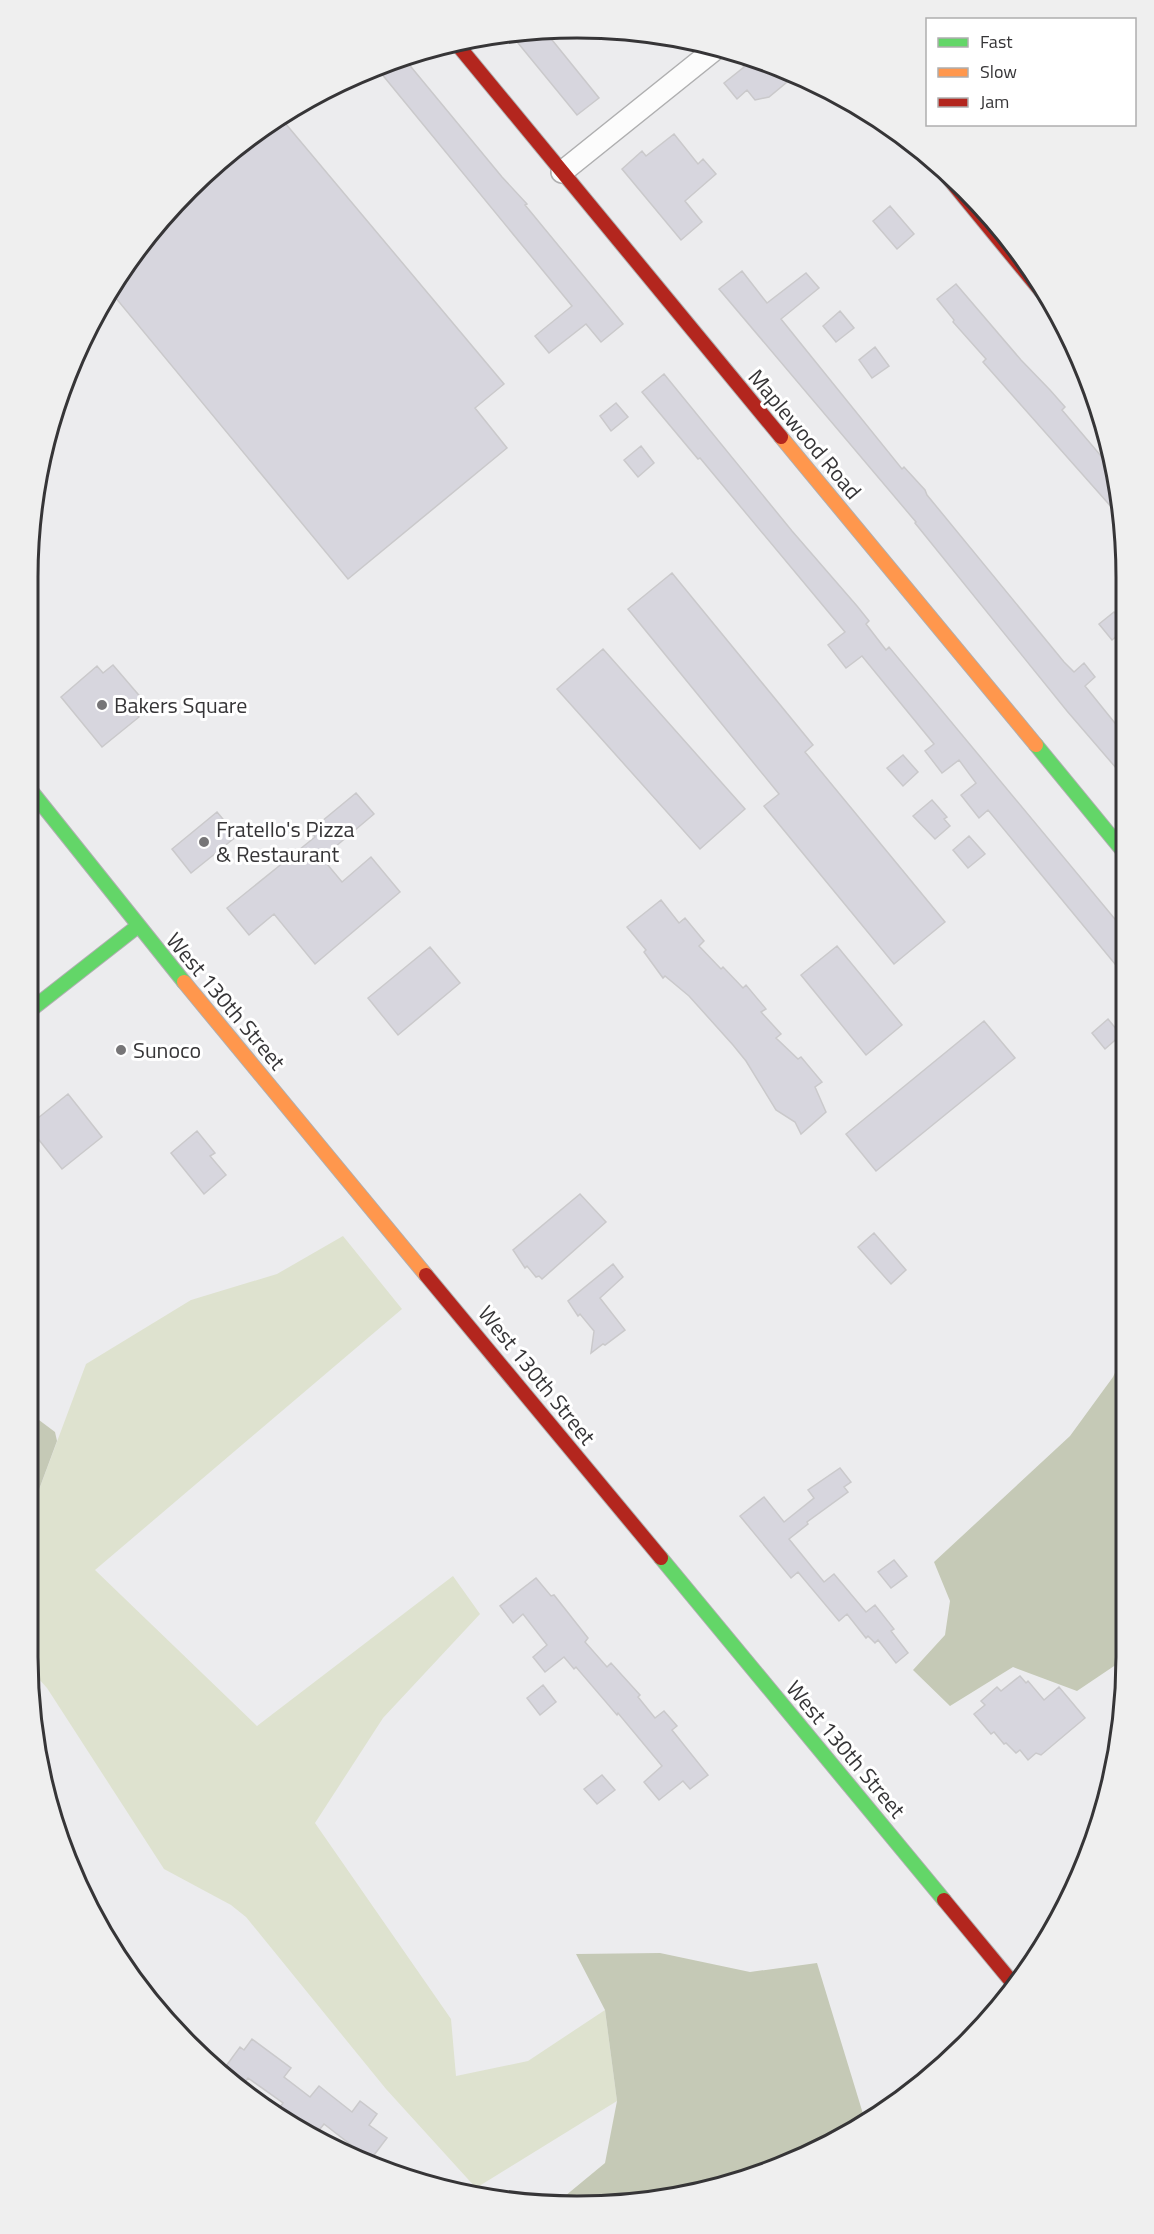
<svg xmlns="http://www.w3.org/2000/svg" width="1154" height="2234" font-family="'Titillium Web',sans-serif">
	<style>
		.green { fill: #dee2cf }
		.forest { fill: #c5c9b6 }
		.building { fill: #d7d6de; stroke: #cac9cb; stroke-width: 1.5 }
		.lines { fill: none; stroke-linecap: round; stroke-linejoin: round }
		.street-casing { stroke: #afafb0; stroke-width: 24 }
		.fast-casing { stroke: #afafb0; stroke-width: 16 }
		.slow-casing { stroke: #afafb0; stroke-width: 16 }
		.jam-casing { stroke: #afafb0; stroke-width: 16 }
		.street { stroke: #fcfcfc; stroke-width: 21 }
		.fast { stroke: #63d668; stroke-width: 14 }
		.slow { stroke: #ff974d; stroke-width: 14 }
		.jam { stroke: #b3261e; stroke-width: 14 }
		.poi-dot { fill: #767577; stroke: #fff; stroke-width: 2 }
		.labels { text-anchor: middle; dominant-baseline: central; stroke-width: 6; stroke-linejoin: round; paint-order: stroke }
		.street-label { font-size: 22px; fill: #363537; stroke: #fff }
		.poi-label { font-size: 22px; fill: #363537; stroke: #fff; text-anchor: start }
		.rim { fill: none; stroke: #363537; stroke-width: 3 }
	</style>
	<rect width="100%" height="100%" fill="#ececee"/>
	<!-- green -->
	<path class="green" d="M343 1236 402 1309 95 1570 257 1726 453 1576 480 1614 383 1718 315 1823 451 2019 456 2076 528 2061 605 2010 617 2101 476 2188 386 2089 246 1917 231 1905 164 1869 47 1688 29 1668 27 1657V1522L86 1364 191 1300 277 1274Z"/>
	<!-- forest -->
	<path class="forest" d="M1125 1351 1126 1658 1077 1691 1013 1667 950 1706 913 1670 945 1635 950 1601 934 1562 1070 1436 1113 1377Z
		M27 1411 55 1432 57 1441 27 1522Z
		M660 1953 750 1972 817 1963 864 2117 788 2165 613 2206 559 2201 605 2163 617 2101 605 2010 576 1954Z"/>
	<!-- building -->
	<path class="building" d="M544 30 599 98 577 115 509 32Z
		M402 56 502 177 527 204 525 205 623 324 601 342 586 324 549 353 535 336 572 306 376 67Z
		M751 57 786 71 792 78 769 97 755 100 747 90 737 99 724 83 744 67 742 64Z
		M280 117 504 384 475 408 507 448 348 579 110 291 141 242 215 163Z
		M674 134 698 164 703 159 716 174 685 201 702 222 681 240 622 169 642 151 646 156Z
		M890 206 914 234 897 249 873 221Z
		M742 271 767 303 806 273 819 288 781 319 902 469 904 467 925 490 927 495 1064 662 1074 672 1084 663 1095 677 1085 686 1123 733V776L1067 711 915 523 916 522 719 289Z
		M956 284 1021 360 1050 390 1065 407 1062 410 1113 470 1122 505V519L983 362 986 359 953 322 954 320 937 299Z
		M840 311 854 328 836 342 823 326Z
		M875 347 889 366 872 378 859 360Z
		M664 374 792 531 857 606 869 621 866 624 886 650 889 647 1124 930V957L1115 964 988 810 979 818 961 795 976 783 959 760 942 773 925 751 934 744 862 656 846 668 828 645 845 632 700 458 698 459 642 392Z
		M616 403 628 417 611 431 600 416Z
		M641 446 654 463 638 477 624 460Z
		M672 573 813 745 805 752 945 922 894 964 764 806 779 794 628 609Z
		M1114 612 1123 622V631L1112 640 1099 624Z
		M603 649 745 809 700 849 557 689Z
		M113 665 143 700 132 709 139 717 102 747 61 697 97 666 103 673Z
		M903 755 918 772 903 786 887 768Z
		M356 793 374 814 322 858 342 882 371 857 400 892 315 964 274 914 249 935 227 908 315 837 310 831Z
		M932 800 947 817 944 819 950 826 935 839 913 816Z
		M217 812 237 836 191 873 172 849Z
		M969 836 985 854 968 868 953 850Z
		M661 900 679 923 685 918 704 941 699 946 721 969 723 967 743 988 746 985 766 1009 761 1012 781 1034 776 1038 798 1059 801 1057 822 1082 815 1087 826 1112 801 1134 795 1122 776 1110 746 1061 733 1045 689 996 665 976 663 978 644 952 646 950 627 927Z
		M837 946 902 1025 866 1055 801 975Z
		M430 947 460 983 398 1035 368 998Z
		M1108 1019 1121 1035 1105 1049 1092 1033Z
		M984 1021 1015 1058 876 1171 846 1134Z
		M68 1094 102 1137 62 1169 28 1126Z
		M197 1131 215 1153 210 1156 226 1175 204 1194 171 1153Z
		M580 1194 606 1222 542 1279 539 1276 536 1277 527 1266 525 1268 513 1250Z
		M874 1233 906 1270 891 1284 858 1247Z
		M613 1264 623 1277 600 1298 625 1330 605 1345 603 1344 591 1353 594 1331 580 1314 578 1316 568 1301Z
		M840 1468 851 1482 844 1487 848 1492 807 1522 808 1524 789 1539 824 1582 834 1574 866 1612 875 1605 894 1629 891 1631 908 1653 896 1663 878 1640 875 1643 868 1636 866 1638 847 1614 839 1621 798 1572 791 1578 740 1516 764 1497 784 1522 814 1498 808 1490Z
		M894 1560 907 1576 891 1588 878 1572Z
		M536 1578 551 1596 554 1595 588 1638 585 1642 607 1667 611 1663 640 1695 638 1697 655 1718 664 1711 677 1726 672 1730 708 1775 690 1789 683 1781 659 1800 644 1782 662 1766 618 1713 617 1715 576 1667 574 1669 564 1657 545 1672 533 1657 547 1645 523 1614 513 1623 500 1606Z
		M1020 1676 1026 1683 1028 1681 1044 1700 1059 1687 1085 1718 1041 1755 1036 1753 1028 1760 1020 1750 1016 1753 1006 1743 1004 1744 994 1732 991 1734 974 1714 985 1705 981 1701 997 1687 1001 1691Z
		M543 1685 556 1702 540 1715 527 1698Z
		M602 1775 615 1790 597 1804 584 1789Z
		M252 2039 291 2068 284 2077 310 2097 319 2086 352 2112 360 2101 377 2114 369 2125 387 2138 371 2159 348 2149 351 2145 324 2124 316 2134 284 2120 275 2113 283 2103 248 2078 246 2081 226 2066 240 2047 244 2050Z"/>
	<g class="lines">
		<defs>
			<path id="street" d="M562 172 719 46"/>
			<path id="fast" d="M1036 745 1123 851
				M28 787 184 982
				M28 1012 138 926
				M661 1558 944 1900"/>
			<path id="slow" d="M781 437 1036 745
				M184 982 426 1275"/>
			<path id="jam" d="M456 43 781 437
				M932 158 1041 291
				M426 1275 661 1558
				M944 1900 1016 1987"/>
		</defs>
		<!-- street casing -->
		<use href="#street" class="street-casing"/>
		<!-- fast casing -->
		<use href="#fast" class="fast-casing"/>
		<!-- slow casing -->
		<use href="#slow" class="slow-casing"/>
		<!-- jam casing -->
		<use href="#jam" class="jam-casing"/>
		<!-- street -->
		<use href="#street" class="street"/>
		<!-- fast -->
		<use href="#fast" class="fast"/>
		<!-- slow -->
		<use href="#slow" class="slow"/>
		<!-- jam -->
		<use href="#jam" class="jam"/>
	</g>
	<!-- markers -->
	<g class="poi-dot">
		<circle cx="102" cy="705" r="6"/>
		<circle cx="204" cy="842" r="6"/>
		<circle cx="121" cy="1050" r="6"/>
	</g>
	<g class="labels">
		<!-- street labels -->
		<g class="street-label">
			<text transform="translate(805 434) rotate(50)">Maplewood Road</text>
			<text transform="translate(226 1001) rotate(50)">West 130th Street</text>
			<text transform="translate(537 1375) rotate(51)">West 130th Street</text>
			<text transform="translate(846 1749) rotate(50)">West 130th Street</text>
		</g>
		<!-- poi labels -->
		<g class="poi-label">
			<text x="114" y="705">Bakers Square</text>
			<text x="216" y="829">Fratello's Pizza<tspan x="216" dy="25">&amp; Restaurant</tspan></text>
			<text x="133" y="1050">Sunoco</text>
		</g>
	</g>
	<!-- crop -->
	<path d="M0 0H1154V2234H0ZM577 38H577A539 539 0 0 1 1116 577V1657A539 539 0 0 1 577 2196H577A539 539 0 0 1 38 1657V577A539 539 0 0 1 577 38Z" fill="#efefef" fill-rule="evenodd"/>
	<path class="rim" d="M577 38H577A539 539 0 0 1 1116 577V1657A539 539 0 0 1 577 2196H577A539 539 0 0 1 38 1657V577A539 539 0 0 1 577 38Z"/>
	<!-- legend -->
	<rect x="926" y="18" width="210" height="108" fill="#ffffff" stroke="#afaeaf" stroke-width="1.5"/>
	<rect x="938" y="38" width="30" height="9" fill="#63d668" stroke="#afaeaf" stroke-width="1.5"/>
	<text x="980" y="48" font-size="18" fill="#363537">Fast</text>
	<rect x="938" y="68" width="30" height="9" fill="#ff974d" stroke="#afaeaf" stroke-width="1.5"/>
	<text x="980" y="78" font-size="18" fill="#363537">Slow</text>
	<rect x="938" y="98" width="30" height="9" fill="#b3261e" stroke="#afaeaf" stroke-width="1.5"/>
	<text x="980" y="108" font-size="18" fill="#363537">Jam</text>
</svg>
